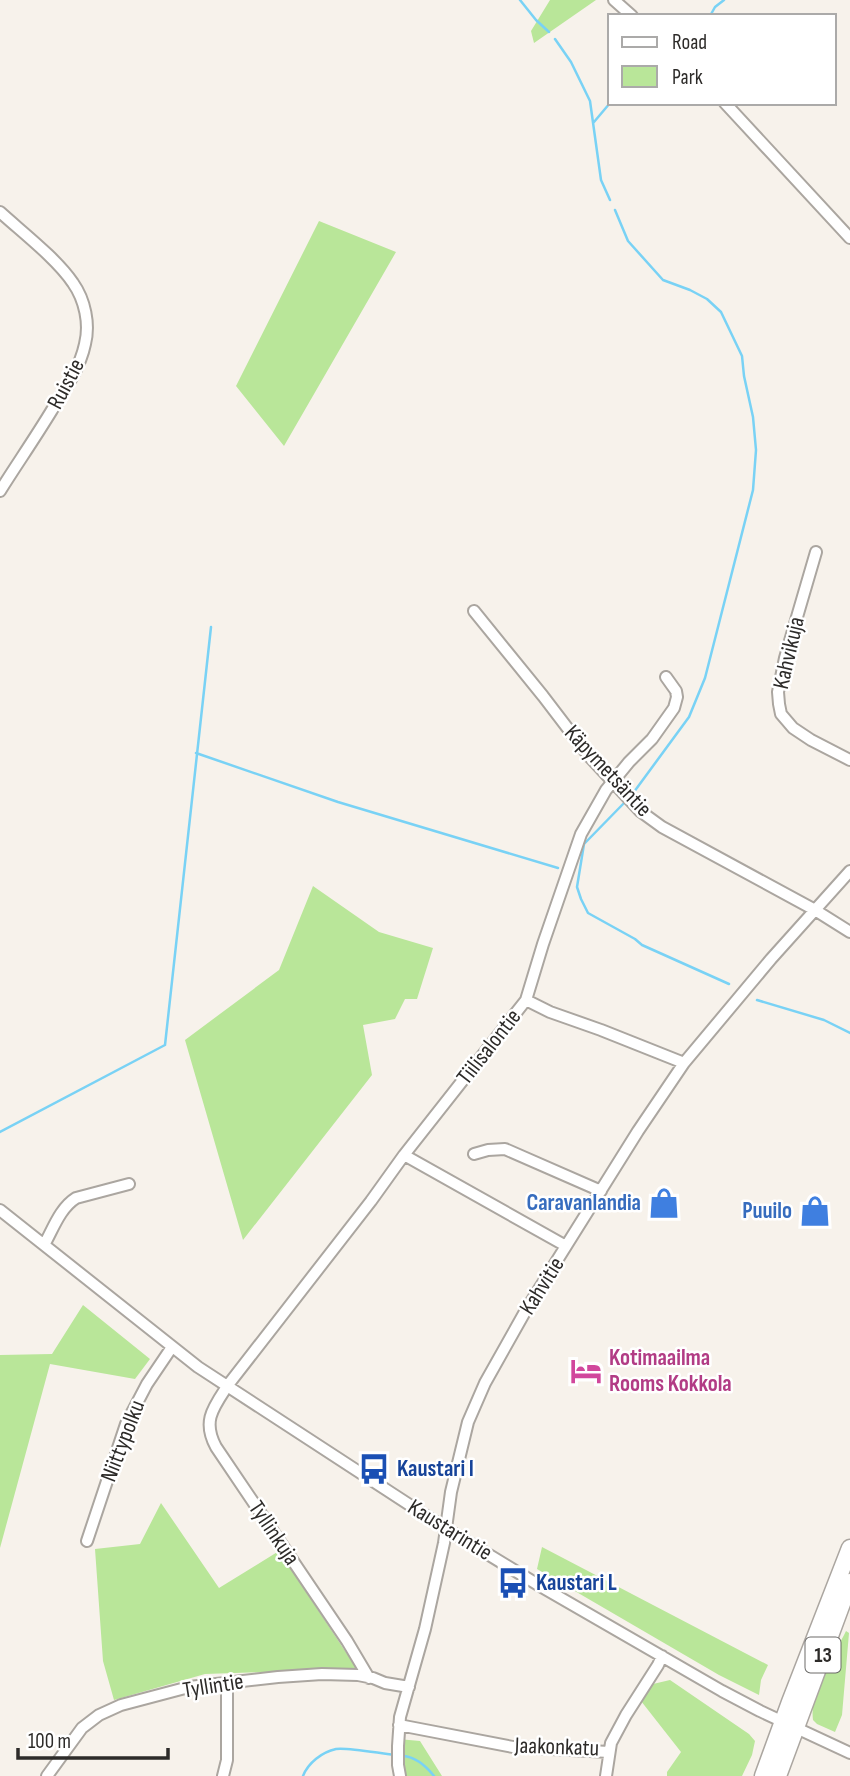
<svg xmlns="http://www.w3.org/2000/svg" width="850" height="1776" font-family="'Sofia Sans Condensed',sans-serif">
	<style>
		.green { fill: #b9e699 }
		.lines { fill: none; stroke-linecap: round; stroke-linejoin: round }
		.stream { stroke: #79d2f5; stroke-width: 2.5 }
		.minor-casing { stroke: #aba6a0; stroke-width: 14 }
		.highway-casing { stroke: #aba6a0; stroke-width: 19 }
		.minor { stroke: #fff; stroke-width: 10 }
		.highway { stroke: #fff; stroke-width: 16 }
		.labels { text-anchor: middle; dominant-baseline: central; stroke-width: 5; stroke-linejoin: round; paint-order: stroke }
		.shield { fill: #fff; stroke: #6c6b69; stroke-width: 2 }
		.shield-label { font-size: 21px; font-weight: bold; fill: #2d2b29 }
		.street-label { font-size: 23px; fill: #2d2b29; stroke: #fff }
		.shop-label { font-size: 23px; font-weight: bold; fill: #366cbe; stroke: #fff; text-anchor: end }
		.hotel-label { font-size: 23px; font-weight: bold; fill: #b23c85; stroke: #fff; text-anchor: start }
		.transit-label { font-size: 23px; font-weight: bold; fill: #164399; stroke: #fff; text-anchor: start }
	</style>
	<rect width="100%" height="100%" fill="#f7f2eb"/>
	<!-- green -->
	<path class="green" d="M550 0H596L534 43 531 31Z
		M319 221 396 252 284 446 236 386Z
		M313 886 379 932 433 948 417 999H405L395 1019 363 1025 372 1075 243 1240 185 1040 279 970Z
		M83 1305 150 1359 135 1379 50 1364 0 1548V1355L52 1354Z
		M161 1503 219 1588 279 1551 357 1669 205 1674 114 1700 103 1661 95 1549 140 1544Z
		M542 1547 768 1665 761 1680 759 1695 719 1675 537 1569Z
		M846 1631 849 1633 842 1715 835 1732 817 1724 813 1720C809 1691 834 1656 846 1631Z
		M670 1680 749 1734 755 1741 752 1755 742 1776H667V1772L681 1752 641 1701 653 1684Z
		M398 1739 420 1741 442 1776H401Z"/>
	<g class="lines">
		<!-- stream -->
		<path class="stream" d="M520 0 536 20 549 32
			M710 16 715 7 724 0
			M555 39 571 62 590 101 601 180 610 200
			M594 122 610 103
			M615 210 628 241 663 280 690 290 707 299 721 312 742 356 744 376 753 417 756 450 753 490 705 678 689 717 631 796
			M196 753 338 802 558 868
			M626 801 584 844 577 887 581 899 588 913 635 939 642 945 729 984
			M757 1000 824 1020 850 1033
			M0 1132 165 1045 211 627
			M403 1756C416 1757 426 1766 434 1776
			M303 1776C308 1763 322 1752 336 1749 347 1747 383 1754 396 1755"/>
		<defs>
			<path id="minor" d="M614 0 632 16
				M725 103 850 238
				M0 212C22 232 57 259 73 283 85 300 90 324 85 344 80 368 65 390 52 410 35 438 17 464 0 491
				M816 552 785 658 778 692 779 704 781 714 793 728 811 740 850 760
				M474 611 543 696 588 755 640 811 662 827 815 910 850 932
				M526 1000 550 1012 601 1030 684 1063
				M474 1154 488 1150 505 1149 601 1191
				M404 1155 566 1246
				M0 1210 198 1367 445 1528 540 1586 722 1691 760 1711 850 1753
				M44 1245C53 1229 60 1208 76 1198L129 1184
				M87 1541 126 1424 147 1384 172 1347
				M369 1678 347 1641 216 1447C202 1421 213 1408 228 1385L371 1201 404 1155 526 1000 543 944 581 834 606 790 629 762 652 739 674 708 677 697 676 691 666 677
				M399 1725 513 1747 609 1752
				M47 1776 82 1728 99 1715 121 1705 189 1687 278 1677 322 1674 358 1675 373 1678 385 1683 409 1687
				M223 1776 227 1760V1683
				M400 1776 398 1765V1746L400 1717 425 1629 444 1543 451 1492 468 1422 485 1383 526 1310 638 1131 684 1063 771 959 850 871
				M606 1776 611 1743 626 1715 658 1665 662 1656"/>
			<path id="highway" d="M763 1776 790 1702 850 1548
				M778 1776 850 1582"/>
		</defs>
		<!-- minor casing -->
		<use href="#minor" class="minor-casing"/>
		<!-- highway casing -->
		<use href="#highway" class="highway-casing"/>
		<!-- minor -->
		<use href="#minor" class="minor"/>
		<!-- highway -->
		<use href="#highway" class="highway"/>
	</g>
	<!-- icons -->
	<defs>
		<symbol id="shop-bare" viewBox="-9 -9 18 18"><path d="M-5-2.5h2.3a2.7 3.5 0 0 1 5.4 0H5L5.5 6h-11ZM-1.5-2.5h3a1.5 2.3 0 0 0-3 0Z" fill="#3f7fe0" stroke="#fff" stroke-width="2.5" paint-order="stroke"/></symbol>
		<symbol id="hotel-bare" viewBox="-9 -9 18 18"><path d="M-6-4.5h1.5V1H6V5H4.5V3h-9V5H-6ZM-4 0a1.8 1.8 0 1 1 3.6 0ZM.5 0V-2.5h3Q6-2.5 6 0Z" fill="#d1479c" stroke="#fff" stroke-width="2.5" paint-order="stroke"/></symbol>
		<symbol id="bus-bare" viewBox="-9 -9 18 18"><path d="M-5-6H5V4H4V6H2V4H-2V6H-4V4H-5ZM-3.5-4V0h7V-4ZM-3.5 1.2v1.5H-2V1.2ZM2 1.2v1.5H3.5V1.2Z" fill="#1a4fb4" stroke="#fff" stroke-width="2.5" paint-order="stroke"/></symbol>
	</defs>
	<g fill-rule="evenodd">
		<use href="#shop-bare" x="642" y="1181" width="44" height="44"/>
		<use href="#shop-bare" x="793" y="1189" width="44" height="44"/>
		<use href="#hotel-bare" x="564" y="1349" width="44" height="44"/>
		<use href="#bus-bare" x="352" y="1447" width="44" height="44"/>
		<use href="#bus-bare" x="491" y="1561" width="44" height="44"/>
	</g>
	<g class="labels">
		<!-- shield labels -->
		<rect class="shield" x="805.5" y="1637.5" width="35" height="35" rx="5"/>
		<g class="shield-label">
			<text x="823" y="1655">13</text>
		</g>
		<!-- street labels -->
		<g class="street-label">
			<text transform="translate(66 384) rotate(-62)">Ruistie</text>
			<text transform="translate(789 653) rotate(-77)">Kahvikuja</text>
			<text transform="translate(608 771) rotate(47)">Käpymetsäntie</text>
			<text transform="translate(489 1047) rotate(-52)">Tiilisalontie</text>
			<text transform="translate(542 1286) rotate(-58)">Kahvitie</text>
			<text transform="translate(123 1441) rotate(-69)">Niittypolku</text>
			<text transform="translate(450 1530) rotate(32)">Kaustarintie</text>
			<text transform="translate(274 1533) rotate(56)">Tyllinkuja</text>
			<text transform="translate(213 1686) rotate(-9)">Tyllintie</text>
			<text transform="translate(557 1747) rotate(2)">Jaakonkatu</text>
		</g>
		<!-- shop labels -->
		<g class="shop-label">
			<text x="641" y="1203">Caravanlandia</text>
			<text x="792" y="1211">Puuilo</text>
		</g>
		<!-- hotel labels -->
		<g class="hotel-label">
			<text x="609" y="1358">Kotimaailma<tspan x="609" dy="26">Rooms Kokkola</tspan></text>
		</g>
		<!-- transit labels -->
		<g class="transit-label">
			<text x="397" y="1469">Kaustari I</text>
			<text x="536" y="1583">Kaustari L</text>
		</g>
	</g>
	<!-- legend -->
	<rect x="608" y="14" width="228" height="91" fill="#ffffff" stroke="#abaaa9" stroke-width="2"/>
	<rect x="622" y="37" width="35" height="10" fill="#ffffff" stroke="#abaaa9" stroke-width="2"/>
	<text x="672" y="49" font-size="21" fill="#2d2b29">Road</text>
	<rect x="622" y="66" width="35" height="21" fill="#b9e699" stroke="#abaaa9" stroke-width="2"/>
	<text x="672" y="84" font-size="21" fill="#2d2b29">Park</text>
	<!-- scale -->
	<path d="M18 1748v10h150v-10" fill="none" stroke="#2d2b29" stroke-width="3.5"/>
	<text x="28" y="1748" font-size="21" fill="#2d2b29" stroke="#ffffff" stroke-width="5" paint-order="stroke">100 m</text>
</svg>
